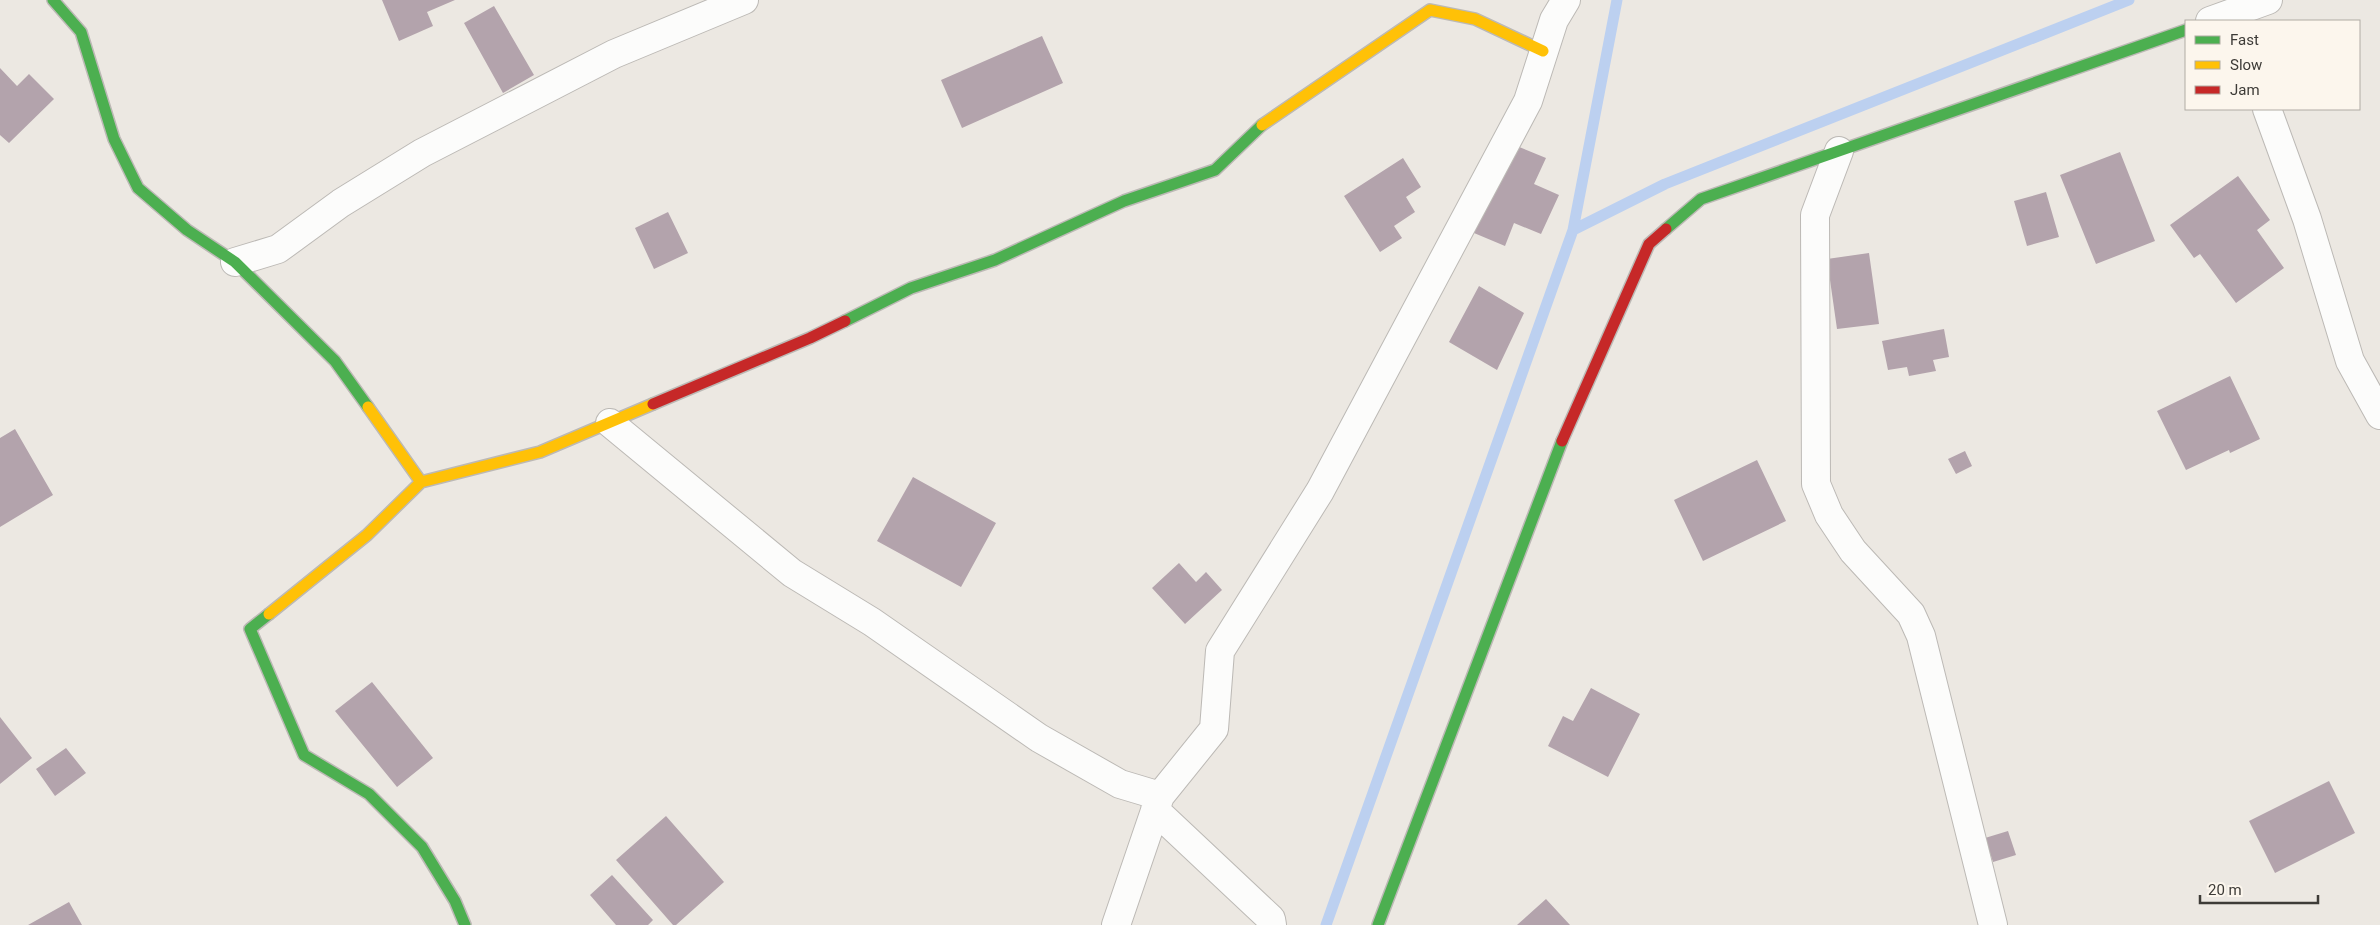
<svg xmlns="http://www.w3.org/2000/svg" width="2380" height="925" font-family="Roboto,sans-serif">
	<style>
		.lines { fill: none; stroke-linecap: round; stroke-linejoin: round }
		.stream { stroke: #bcd0f0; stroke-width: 11 }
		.building { fill: #b3a3ac }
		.street-casing { stroke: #bcb9b5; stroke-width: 30 }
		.fast-casing { stroke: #bcb9b5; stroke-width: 14 }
		.slow-casing { stroke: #bcb9b5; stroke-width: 14 }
		.jam-casing { stroke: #bcb9b5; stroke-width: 14 }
		.street { stroke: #fcfcfb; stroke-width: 28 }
		.fast { stroke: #4caf50; stroke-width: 11 }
		.slow { stroke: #ffc107; stroke-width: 11 }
		.jam { stroke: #c62828; stroke-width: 11 }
	</style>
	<rect width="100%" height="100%" fill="#ece8e2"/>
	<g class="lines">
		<!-- stream -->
		<path class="stream" d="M1573 230 1617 0
			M1326 925 1573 230 1665 184 2129 0"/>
	</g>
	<!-- building -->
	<path class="building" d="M382 0H455L427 12 433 26 399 41Z
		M494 6 534 75 503 93 464 23Z
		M1042 36 1063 83 962 128 941 80Z
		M0 68 17 86 29 74 54 99 9 143 0 135Z
		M1512 144 1546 158 1534 184 1559 195 1541 234 1514 223 1505 246 1474 233Z
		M2120 152 2155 241 2096 264 2060 175Z
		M1403 158 1421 187 1406 197 1415 212 1394 226 1402 238 1380 252 1344 196Z
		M2238 176 2270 220 2257 230 2284 268 2236 303 2200 254 2194 258 2170 225Z
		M2046 192 2059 237 2027 246 2014 201Z
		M668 212 688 253 654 269 635 228Z
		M1869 253 1879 324 1837 329 1827 259Z
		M1479 286 1524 313 1497 370 1449 342Z
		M1944 329 1949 357 1933 360 1936 371 1909 376 1907 367 1888 370 1882 341Z
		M2230 376 2260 439 2230 453 2229 450 2186 470 2157 411Z
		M15 429 53 495 0 527V438Z
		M1965 451 1972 466 1956 474 1948 459Z
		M1757 460 1786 521 1703 561 1674 500Z
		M913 477 996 523 961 587 877 541Z
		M1179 563 1196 582 1206 572 1222 590 1185 624 1152 588Z
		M372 682 433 758 397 787 335 711Z
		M1591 688 1640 714 1608 777 1548 746 1563 716 1573 721Z
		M0 717 32 758 0 784Z
		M66 748 86 773 55 796 36 769Z
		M2329 781 2355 833 2275 873 2249 821Z
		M666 816 724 882 676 925H673L616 860Z
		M2008 831 2016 855 1993 862 1985 838Z
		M612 875 653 920 648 925H616L590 895Z
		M1546 899 1570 925H1517Z
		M69 902 82 925H28Z"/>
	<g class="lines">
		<defs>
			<path id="street" d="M2210 21 2268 0
				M2267 109 2307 219 2350 361 2380 415
				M1839 151 1815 215 1816 484 1829 515 1853 551 1911 614 1921 636 1993 925
				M235 262 278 249 341 203 422 153 614 54 744 0
				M610 423 792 573 872 622 1039 738 1120 784 1160 796
				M1155 810 1271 919 1272 925
				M1116 925 1160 796 1214 729 1220 651 1320 491 1528 101 1554 20 1566 0"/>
			<path id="fast" d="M53 0 81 32 114 139 138 188 187 230 235 262 335 361 368 407
				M1666 229 1701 199 2186 30
				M845 321 911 288 995 260 1124 201 1215 170 1262 125
				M269 614 250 629 304 755 369 794 422 847 455 901 465 925
				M1378 925 1562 441"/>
			<path id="slow" d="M1262 125 1430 10 1475 19 1543 51
				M421 482 540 452 653 404
				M269 614 367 535 421 482 368 407"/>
			<path id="jam" d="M653 404 810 338 845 321
				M1562 441 1649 244 1666 229"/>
		</defs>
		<!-- street casing -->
		<use href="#street" class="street-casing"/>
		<!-- fast casing -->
		<use href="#fast" class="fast-casing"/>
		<!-- slow casing -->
		<use href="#slow" class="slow-casing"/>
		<!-- jam casing -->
		<use href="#jam" class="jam-casing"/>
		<!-- street -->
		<use href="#street" class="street"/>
		<!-- fast -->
		<use href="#fast" class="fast"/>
		<!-- slow -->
		<use href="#slow" class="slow"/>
		<!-- jam -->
		<use href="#jam" class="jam"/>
	</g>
	<!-- legend -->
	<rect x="2185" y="20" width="175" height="90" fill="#fcf6ed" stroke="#b0aba4"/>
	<rect x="2195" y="36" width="25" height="8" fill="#4caf50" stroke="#b0aba4"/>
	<text x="2230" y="45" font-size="15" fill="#3d3b37">Fast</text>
	<rect x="2195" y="61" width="25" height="8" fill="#ffc107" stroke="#b0aba4"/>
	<text x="2230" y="70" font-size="15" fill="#3d3b37">Slow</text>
	<rect x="2195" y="86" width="25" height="8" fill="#c62828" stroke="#b0aba4"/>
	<text x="2230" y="95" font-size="15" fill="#3d3b37">Jam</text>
	<!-- scale -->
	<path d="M2200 895v8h118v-8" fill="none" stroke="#3d3b37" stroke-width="2.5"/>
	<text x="2208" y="895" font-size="15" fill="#3d3b37" stroke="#fcf6ed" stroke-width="4" paint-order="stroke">20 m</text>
</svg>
